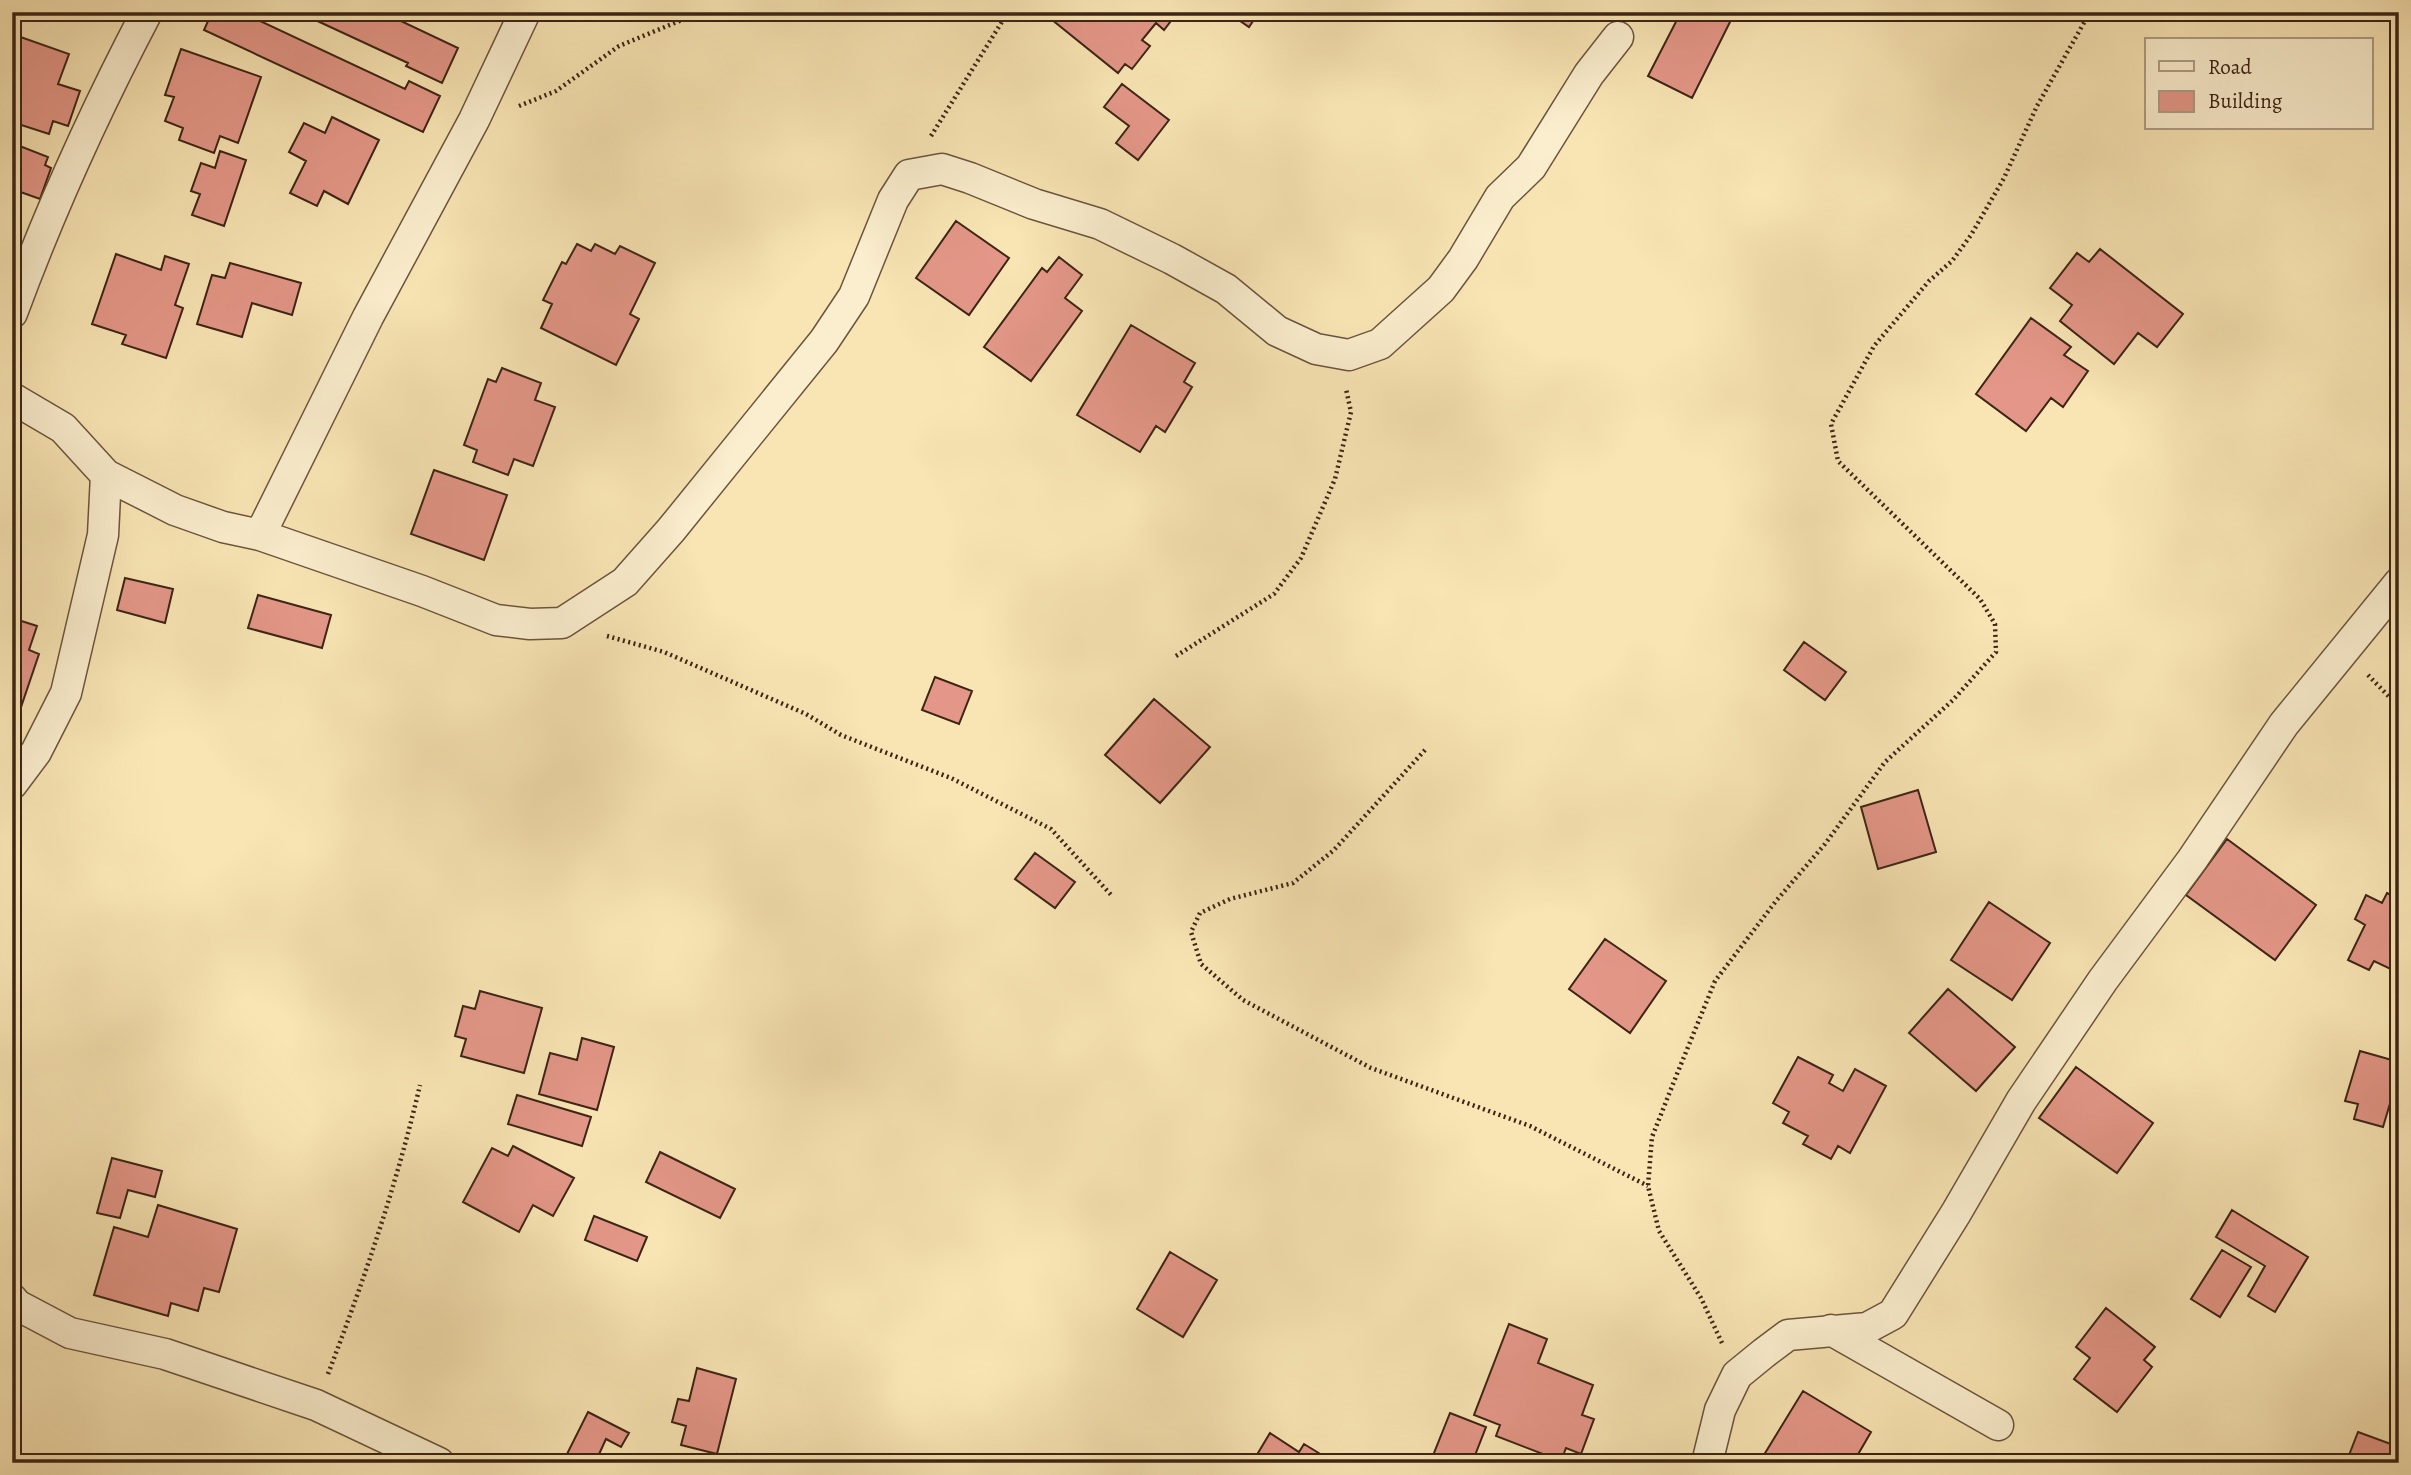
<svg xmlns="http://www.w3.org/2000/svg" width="2411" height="1475" font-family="Alegreya,serif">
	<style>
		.building { fill: #e49788; stroke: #3c2416; stroke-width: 2 }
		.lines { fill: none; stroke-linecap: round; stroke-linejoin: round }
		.minor-casing { stroke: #6b543e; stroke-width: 33 }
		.path { stroke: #3c2416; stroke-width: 4.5; stroke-dasharray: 2 3.5; stroke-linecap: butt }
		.minor { stroke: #fbeece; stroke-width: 30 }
	</style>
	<rect width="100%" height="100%" fill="#f9e5b4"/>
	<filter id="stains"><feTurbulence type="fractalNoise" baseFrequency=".00286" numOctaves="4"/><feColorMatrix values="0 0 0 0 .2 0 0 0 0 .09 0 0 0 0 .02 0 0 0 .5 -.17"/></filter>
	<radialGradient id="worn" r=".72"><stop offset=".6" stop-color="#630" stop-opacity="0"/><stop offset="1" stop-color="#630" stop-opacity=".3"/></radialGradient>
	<!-- building -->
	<path class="building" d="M212 12H241L405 89 409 81 440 96 423 132 204 30Z
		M298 12H382L458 48 442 83 406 66 408 63Z
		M1056 12H1177V13L1164 30 1156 23 1142 40 1150 46 1132 69 1125 64 1118 73 1051 19Z
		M1227 12H1259L1249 27Z
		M1681 12H1735L1692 98 1648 76Z
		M12 34 69 54 58 84 80 91 68 126 53 121 49 134 12 122Z
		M181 49 261 77 238 143 220 136 214 153 179 140 183 128 165 121 174 97 165 95Z
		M1122 84 1169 120 1138 160 1116 143 1129 126 1104 107Z
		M332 117 379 140 348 204 324 191 317 206 290 193 306 161 289 152 304 123 325 133Z
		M12 143 48 157 45 165 51 168 40 199 12 189Z
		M220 151 246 160 224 226 192 215 200 194 191 191 201 163 215 168Z
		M956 221 1009 258 969 315 916 278Z
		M577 244 591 251 595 244 615 254 620 246 655 263 630 314 639 319 616 365 541 328 552 304 543 300 562 262 566 264Z
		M2100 249 2183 314 2157 347 2138 333 2114 364 2060 321 2072 305 2050 288 2077 253 2089 262Z
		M116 254 161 270 165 256 189 264 175 305 183 308 166 358 122 344 126 335 92 324Z
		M1059 257 1082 275 1065 298 1082 311 1031 381 984 347 1042 268 1047 272Z
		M230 263 301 283 292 315 252 303 242 337 197 324 212 275 225 278Z
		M2031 318 2071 347 2064 355 2088 371 2063 407 2051 398 2026 431 1976 394Z
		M1131 325 1195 363 1184 382 1192 387 1165 432 1156 426 1140 452 1077 415Z
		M502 368 541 383 535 400 555 407 533 466 514 459 508 475 473 462 477 450 464 445 488 379 496 382Z
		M434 470 507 495 484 560 411 534Z
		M125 578 173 589 165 623 117 610Z
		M258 595 331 615 322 648 248 628Z
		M12 618 37 626 29 650 39 654 19 713 12 711Z
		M1804 642 1846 672 1825 700 1784 670Z
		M935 677 972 691 959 724 922 710Z
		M1154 699 1210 747 1160 803 1105 755Z
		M1918 790 1936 852 1878 869 1861 807Z
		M2227 839 2316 905 2275 960 2186 895Z
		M1035 853 1075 882 1055 908 1015 879Z
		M2387 893 2399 899V973L2374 961 2369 970 2348 960 2365 925 2355 919 2366 895 2382 903Z
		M1989 902 2050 943 2012 1000 1951 960Z
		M1605 939 1666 981 1630 1033 1569 989Z
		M1948 989 2015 1047 1976 1091 1909 1033Z
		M480 991 542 1008 524 1073 461 1056 466 1039 455 1036 463 1006 475 1009Z
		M582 1038 614 1047 597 1110 539 1094 550 1053 577 1060Z
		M2360 1051 2399 1062V1073L2383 1127 2354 1119 2358 1104 2345 1101Z
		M1798 1057 1833 1075 1829 1083 1843 1091 1855 1069 1886 1086 1850 1153 1838 1146 1831 1159 1803 1144 1808 1136 1783 1123 1789 1112 1773 1103Z
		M2076 1067 2153 1123 2117 1173 2039 1118Z
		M517 1095 591 1117 582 1146 508 1124Z
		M513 1146 574 1178 553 1216 533 1205 519 1232 463 1202 492 1148 508 1156Z
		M660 1152 735 1189 720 1218 646 1182Z
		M112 1158 162 1171 155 1197 128 1190 120 1218 97 1213Z
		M158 1205 237 1229 219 1292 204 1288 198 1311 171 1303 168 1316 94 1295 114 1227 148 1237Z
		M2232 1210 2308 1257 2275 1312 2248 1296 2265 1266 2216 1237Z
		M594 1216 647 1237 637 1261 585 1240Z
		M2222 1250 2251 1267 2220 1317 2191 1299Z
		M1170 1252 1217 1280 1183 1337 1137 1309Z
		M2106 1308 2155 1347 2144 1360 2152 1367 2117 1412 2074 1379 2090 1358 2076 1347Z
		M1509 1324 1547 1339 1538 1363 1593 1385 1582 1415 1594 1419 1581 1454 1566 1448 1561 1461 1496 1436 1500 1425 1474 1415Z
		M697 1368 736 1379 717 1454 681 1445 686 1426 672 1422 678 1399 689 1401Z
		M1803 1391 1871 1432 1853 1463H1759Z
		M588 1412 629 1433 621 1447 606 1439 595 1463H580L566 1456Z
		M1450 1413 1486 1427 1472 1463H1430Z
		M2358 1432 2399 1447V1463H2346Z
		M1270 1433 1299 1452 1304 1444 1335 1463H1252Z
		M737 1454 763 1463H735Z
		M642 1455 679 1462V1463H641Z"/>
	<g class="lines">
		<defs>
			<path id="minor" d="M12 313C50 210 96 109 147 12
				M12 398 63 428 106 475 175 510 223 527 260 535 422 591 496 620 530 624 562 623 625 582 671 530 824 341 854 296 893 200 909 175 942 169 970 178 1034 204 1100 224 1172 259 1226 289 1277 331 1316 349 1349 355 1380 344 1441 289 1463 259 1500 197 1531 167 1589 74 1618 37
				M260 535 368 317 474 120 525 12
				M12 784 36 752 66 693 103 535 106 475
				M12 1299 17 1305 70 1333 165 1354 316 1405 439 1463
				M1831 1330 1998 1425
				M1707 1463 1720 1410 1737 1375 1764 1353 1788 1335 1867 1328 1893 1314 1956 1213 2021 1101 2103 980 2192 860 2284 724 2399 583"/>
		</defs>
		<!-- minor casing -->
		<use href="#minor" class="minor-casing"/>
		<!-- path -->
		<path class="path" d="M519 106 556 91 619 46 701 12
			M931 136 1008 12
			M607 636 664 652 806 714 841 735 951 778 1051 829 1113 897
			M1176 656 1274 594 1301 558 1335 479 1351 412 1346 389
			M2368 675 2399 707
			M1425 750 1334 850 1293 883 1230 899 1200 913 1191 932 1201 964 1243 1000 1371 1068 1530 1126 1648 1186
			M1722 1343 1701 1298 1659 1231 1648 1186 1652 1137 1677 1074 1715 981 1776 901 1825 844 1885 762 1953 700 1996 652 1995 624 1980 599 1838 461 1831 424 1874 346 1929 281 1952 261 1971 235 2004 178 2037 106 2090 12
			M328 1374C364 1280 397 1184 420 1085"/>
		<!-- minor -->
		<use href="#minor" class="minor"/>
	</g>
	<!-- margin -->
	<rect width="2411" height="1475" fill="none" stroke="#f9e5b4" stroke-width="42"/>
	<rect x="14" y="14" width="2383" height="1447" fill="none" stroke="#3c2416" stroke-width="3.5"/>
	<rect x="21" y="21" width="2369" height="1433" fill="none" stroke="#3c2416" stroke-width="2"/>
	<!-- legend -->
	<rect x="2145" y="38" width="228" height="91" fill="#fbeece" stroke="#af9d84" stroke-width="2"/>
	<rect x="2159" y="61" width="35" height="10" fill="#fbeece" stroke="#af9d84" stroke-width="2"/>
	<text x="2208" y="74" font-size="21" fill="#3c2416">Road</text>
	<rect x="2159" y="91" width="35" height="21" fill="#e49788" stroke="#af9d84" stroke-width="2"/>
	<text x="2208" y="108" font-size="21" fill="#3c2416">Building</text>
	<rect width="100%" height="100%" filter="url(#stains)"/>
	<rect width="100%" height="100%" fill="url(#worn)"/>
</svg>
